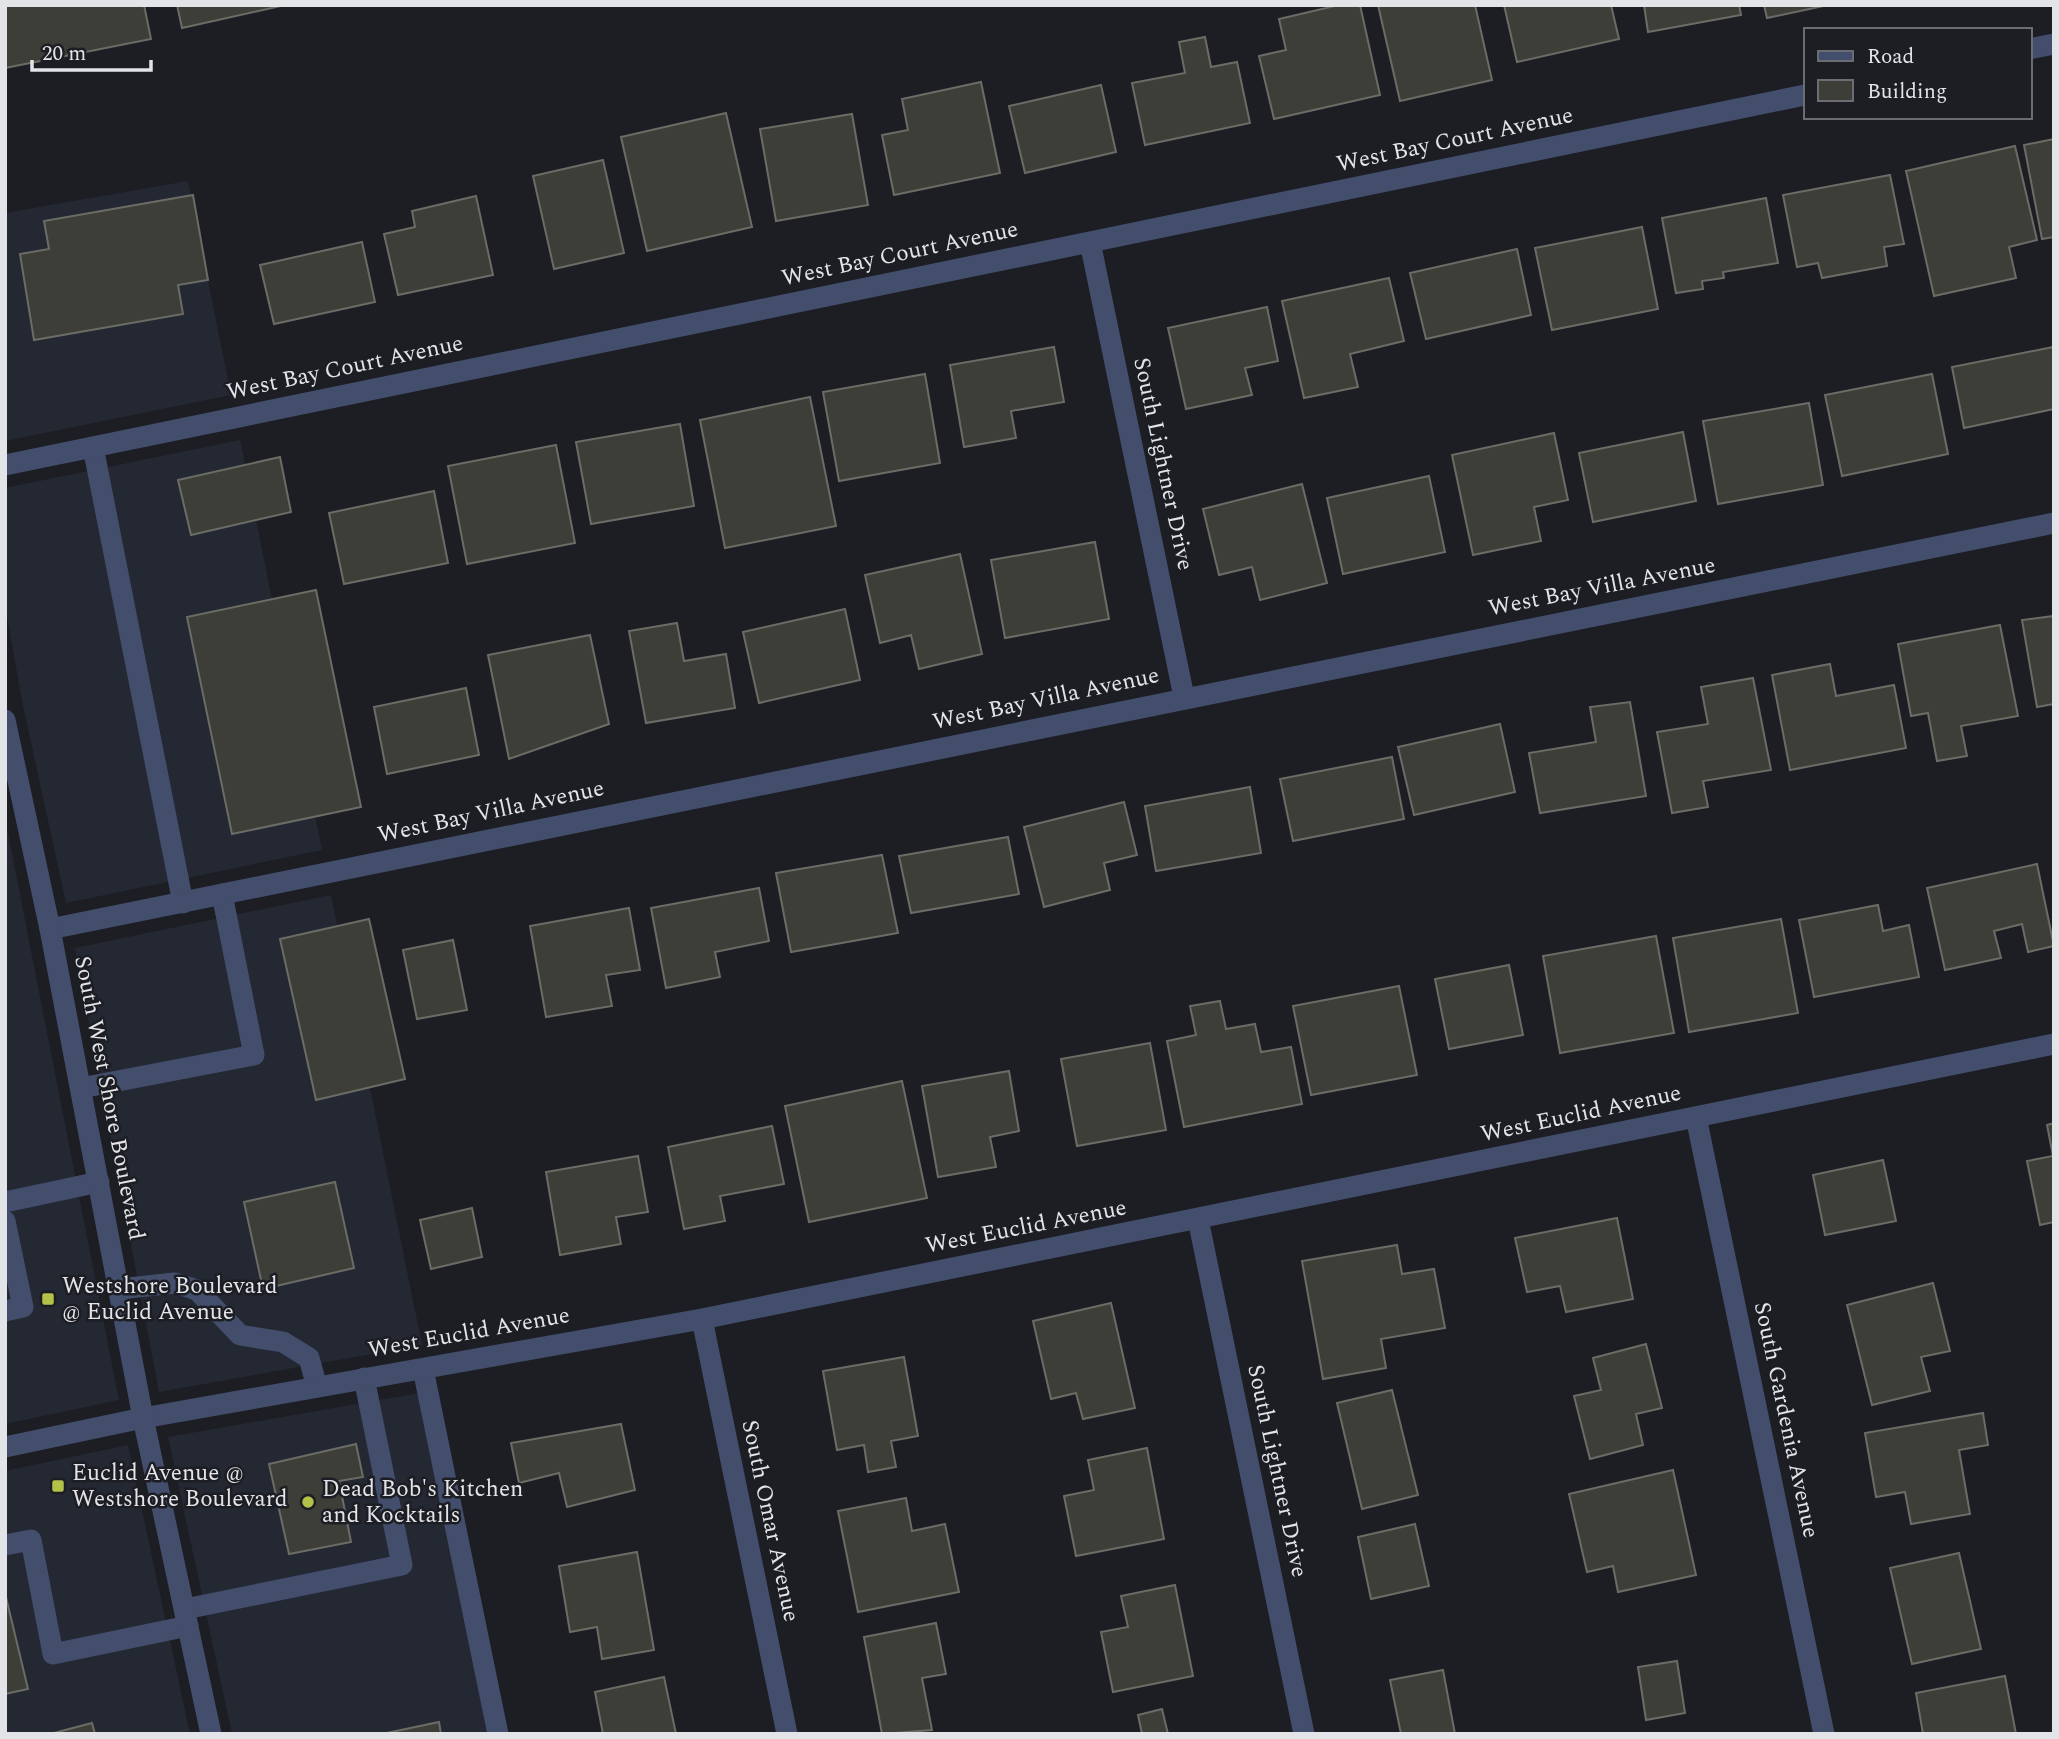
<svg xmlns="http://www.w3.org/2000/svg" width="2059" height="1739" font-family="Spectral,serif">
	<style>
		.built { fill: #242833 }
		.building { fill: #3d3e37; stroke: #6b6c65; stroke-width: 2 }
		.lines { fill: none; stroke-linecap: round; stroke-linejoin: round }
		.service { stroke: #434e6c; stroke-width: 21 }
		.minor { stroke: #434e6c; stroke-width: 21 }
		.tertiary { stroke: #434e6c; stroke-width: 21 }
		.poi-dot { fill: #b5c249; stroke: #1c1e24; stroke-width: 2.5 }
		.labels { text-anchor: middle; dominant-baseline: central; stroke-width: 5; stroke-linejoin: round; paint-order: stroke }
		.street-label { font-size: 23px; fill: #e2e4e8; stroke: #1c1e24 }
		.poi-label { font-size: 23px; fill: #e2e4e8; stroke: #1c1e24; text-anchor: start }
	</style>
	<rect width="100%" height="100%" fill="#1c1e24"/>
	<!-- built -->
	<path class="built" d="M188 181 231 395 5 441V213Z
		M240 440 322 850 66 903 22 701 5 605V488Z
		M5 818 119 1400 5 1424Z
		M331 895 422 1345 159 1392 75 948Z
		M431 1391 500 1734H232L168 1437Z
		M128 1445 190 1734H5V1471Z"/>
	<!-- building -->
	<path class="building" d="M5 5H144L151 39 5 68Z
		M177 5H285L182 28Z
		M1339 5H1360L1380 95 1274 119 1259 56 1286 50 1279 19Z
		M1378 5H1475L1492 80 1400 101Z
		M1504 5H1611L1619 39 1517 62Z
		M1644 5H1739L1741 15 1648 32Z
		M1764 5H1828L1767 18Z
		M1205 37 1211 67 1237 62 1250 123 1145 145 1132 83 1185 73 1179 42Z
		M981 82 1000 173 894 195 882 135 908 130 902 99Z
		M1101 85 1116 152 1025 173 1009 106Z
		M726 113 752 227 647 251 621 137Z
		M852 114 868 205 776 221 760 129Z
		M2054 139V237L2042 239 2024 145Z
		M2015 146 2037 240 2009 247 2016 278 1934 296 1906 171Z
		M603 160 624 253 554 269 533 176Z
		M1890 175 1904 244 1884 247 1887 266 1822 278 1818 263 1797 267 1783 195Z
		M193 195 208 280 178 285 183 314 34 340 20 254 49 249 44 221Z
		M476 196 493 275 398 295 384 234 415 227 412 211Z
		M1766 198 1778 263 1723 272 1724 278 1702 281 1703 289 1676 293 1662 218Z
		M1642 227 1658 309 1552 330 1535 248Z
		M362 242 375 302 274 324 260 265Z
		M1517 249 1531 315 1426 339 1410 273Z
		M1389 278 1404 341 1350 354 1358 387 1304 398 1282 301Z
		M1267 307 1278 361 1245 368 1252 395 1186 409 1168 328Z
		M1054 347 1064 402 1011 411 1016 438 964 447 950 365Z
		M2053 347 2054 409 1964 428 1952 367Z
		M925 374 940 463 839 481 823 392Z
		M1932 374 1948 454 1842 476 1825 395Z
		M810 397 836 526 725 548 700 420Z
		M1809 403 1823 485 1718 504 1703 421Z
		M680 424 694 506 591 524 576 442Z
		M1683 432 1696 501 1593 522 1579 453Z
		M1554 433 1568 500 1534 507 1541 541 1473 555 1452 455Z
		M556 445 575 543 467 564 448 466Z
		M280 457 291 512 191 535 178 480Z
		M1429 476 1445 552 1343 574 1327 498Z
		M1302 484 1327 583 1260 600 1252 567 1219 575 1203 509Z
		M434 491 448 563 344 584 329 513Z
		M1095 542 1109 619 1005 638 991 560Z
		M960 554 982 654 919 669 911 635 880 643 865 575Z
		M316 590 361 807 232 834 187 617Z
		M845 609 860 680 759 703 743 632Z
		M2054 616V704L2037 707 2022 620Z
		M677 623 684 661 726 654 735 708 646 723 629 631Z
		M2000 625 2018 716 1961 726 1967 756 1937 761 1928 713 1911 716 1898 644Z
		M590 635 609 724 509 759 488 655Z
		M1830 664 1836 696 1894 685 1906 748 1790 770 1772 675Z
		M1753 678 1771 770 1703 781 1708 807 1672 813 1657 732 1708 724 1701 687Z
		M466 688 479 755 387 774 374 707Z
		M1630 702 1646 796 1540 813 1529 753 1596 742 1590 707Z
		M1500 724 1515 792 1414 815 1398 747Z
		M1392 757 1404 819 1293 841 1280 779Z
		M1250 787 1261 853 1156 871 1145 806Z
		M1124 802 1137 855 1104 863 1110 890 1044 907 1024 827Z
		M1008 837 1019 894 911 913 899 856Z
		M882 855 898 933 791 952 776 873Z
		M2037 864 2054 946 2028 952 2022 924 1994 931 2001 958 1945 970 1927 888Z
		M759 888 769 941 715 952 720 977 666 988 651 908Z
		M1878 905 1883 931 1909 925 1919 977 1814 997 1799 920Z
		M629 908 640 970 606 975 612 1006 546 1017 530 926Z
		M369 919 405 1079 316 1100 280 939Z
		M1781 919 1798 1013 1689 1032 1673 938Z
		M1656 936 1674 1033 1560 1053 1543 956Z
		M453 940 467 1010 417 1019 403 950Z
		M1509 965 1523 1035 1449 1049 1435 979Z
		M1399 986 1417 1075 1311 1095 1293 1006Z
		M1220 1001 1226 1029 1255 1024 1261 1052 1291 1047 1302 1104 1184 1127 1167 1041 1196 1035 1190 1006Z
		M1150 1043 1166 1130 1077 1146 1061 1059Z
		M1009 1071 1019 1131 990 1137 996 1167 938 1177 922 1086Z
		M902 1081 927 1198 809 1222 785 1106Z
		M2054 1123V1222L2040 1225 2027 1161 2053 1156 2047 1125Z
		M772 1126 784 1184 720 1196 725 1221 684 1229 668 1147Z
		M638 1156 648 1212 616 1217 621 1244 560 1255 546 1172Z
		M1883 1160 1896 1221 1825 1235 1813 1175Z
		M335 1182 354 1268 263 1289 244 1202Z
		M472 1208 482 1257 431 1269 420 1220Z
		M1617 1218 1633 1299 1566 1312 1560 1286 1527 1292 1515 1238Z
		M1397 1245 1402 1274 1434 1269 1445 1328 1381 1339 1386 1368 1323 1379 1302 1261Z
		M1933 1283 1950 1351 1921 1357 1930 1391 1872 1405 1847 1305Z
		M1111 1303 1135 1408 1083 1419 1076 1393 1051 1399 1033 1321Z
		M1646 1344 1662 1408 1636 1414 1643 1445 1590 1459 1574 1396 1601 1390 1593 1358Z
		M904 1357 918 1436 891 1441 896 1467 868 1472 864 1445 837 1450 823 1371Z
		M1392 1390 1418 1495 1362 1509 1337 1403Z
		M1983 1413 1988 1445 1959 1450 1970 1514 1911 1524 1905 1492 1876 1497 1865 1433Z
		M621 1424 635 1490 567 1507 559 1473 519 1483 511 1443Z
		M356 1444 363 1477 339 1481 351 1542 289 1554 269 1464Z
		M1147 1448 1164 1539 1076 1556 1064 1496 1094 1490 1088 1460Z
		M1673 1470 1696 1575 1618 1592 1613 1566 1587 1572 1569 1494Z
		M906 1498 912 1531 945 1524 959 1592 858 1612 838 1511Z
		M1415 1524 1429 1586 1371 1599 1358 1537Z
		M637 1552 654 1650 602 1659 597 1627 570 1632 559 1566Z
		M1959 1553 1981 1649 1912 1664 1890 1568Z
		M1175 1585 1193 1676 1113 1692 1101 1632 1128 1627 1121 1596Z
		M5 1593 28 1689 5 1694Z
		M936 1623 946 1674 922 1678 932 1730 882 1734 864 1637Z
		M1677 1661 1685 1713 1646 1720 1638 1667Z
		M1443 1670 1455 1734H1401L1390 1680Z
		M2005 1676 2016 1734H1923L1916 1693Z
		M664 1677 676 1734H603L595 1692Z
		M1162 1709 1168 1734H1142L1138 1715Z
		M439 1722 441 1734H382Z
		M92 1723 95 1734H50Z"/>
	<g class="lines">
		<!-- service -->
		<path class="service" d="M93 447 183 903
			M81 1088 254 1055 222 894
			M5 1202 99 1182
			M5 1221 23 1307 5 1311
			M119 1289 175 1283 197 1290 240 1335 283 1342 309 1358 317 1387
			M423 1369 498 1734
			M5 1545 31 1540 53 1654 188 1626
			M185 1609 402 1565 364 1378"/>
		<!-- minor -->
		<path class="minor" d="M2029 49 2054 44
			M1090 242 1184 697
			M5 465 1805 95
			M50 929 2054 523
			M1696 1117 1824 1734
			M1198 1219 1304 1734
			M702 1319 787 1734
			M143 1418 702 1319 2054 1044"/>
		<!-- tertiary -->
		<path class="tertiary" d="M5 720 50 929 143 1418 211 1734
			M5 1447 143 1418"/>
	</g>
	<!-- markers -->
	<g class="poi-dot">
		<rect x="41" y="1292" width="14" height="14" rx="3.5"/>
		<rect x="51" y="1479" width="14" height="14" rx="3.5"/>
		<circle cx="308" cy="1502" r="7"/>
	</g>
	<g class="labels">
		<!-- street labels -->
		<g class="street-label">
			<text transform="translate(1455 140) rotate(-12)">West Bay Court Avenue</text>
			<text transform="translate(900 254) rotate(-12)">West Bay Court Avenue</text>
			<text transform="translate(345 368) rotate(-12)">West Bay Court Avenue</text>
			<text transform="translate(1163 464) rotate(78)">South Lightner Drive</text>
			<text transform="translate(1602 587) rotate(-11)">West Bay Villa Avenue</text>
			<text transform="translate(1046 699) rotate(-12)">West Bay Villa Avenue</text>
			<text transform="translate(491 812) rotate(-12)">West Bay Villa Avenue</text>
			<text transform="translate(109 1098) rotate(79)">South West Shore Boulevard</text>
			<text transform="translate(1581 1114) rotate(-12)">West Euclid Avenue</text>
			<text transform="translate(1026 1227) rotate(-11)">West Euclid Avenue</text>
			<text transform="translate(469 1333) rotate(-10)">West Euclid Avenue</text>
			<text transform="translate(1786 1420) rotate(78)">South Gardenia Avenue</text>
			<text transform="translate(1277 1471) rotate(78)">South Lightner Drive</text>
			<text transform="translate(770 1521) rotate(78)">South Omar Avenue</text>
		</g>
		<!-- poi labels -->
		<g class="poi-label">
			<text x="62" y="1286">Westshore Boulevard<tspan x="62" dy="26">@ Euclid Avenue</tspan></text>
			<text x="72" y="1473">Euclid Avenue @<tspan x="72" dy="26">Westshore Boulevard</tspan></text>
			<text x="322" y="1489">Dead Bob's Kitchen<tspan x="322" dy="26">and Kocktails</tspan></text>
		</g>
	</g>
	<!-- border -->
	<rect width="2059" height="1739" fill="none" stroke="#e2e4e8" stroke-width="14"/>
	<!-- legend -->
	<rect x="1804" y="28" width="228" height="91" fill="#1c1e24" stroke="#6b6d72" stroke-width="2"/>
	<rect x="1818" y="51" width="35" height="10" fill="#434e6c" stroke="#6b6d72" stroke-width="2"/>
	<text x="1867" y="63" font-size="21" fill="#e2e4e8">Road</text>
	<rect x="1818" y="80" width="35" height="21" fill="#3d3e37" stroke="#6b6d72" stroke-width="2"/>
	<text x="1867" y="98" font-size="21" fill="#e2e4e8">Building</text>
	<!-- scale -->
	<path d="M32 60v10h119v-10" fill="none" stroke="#e2e4e8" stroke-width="3.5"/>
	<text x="42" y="60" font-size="21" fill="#e2e4e8" stroke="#1c1e24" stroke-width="5" paint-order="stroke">20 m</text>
</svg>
